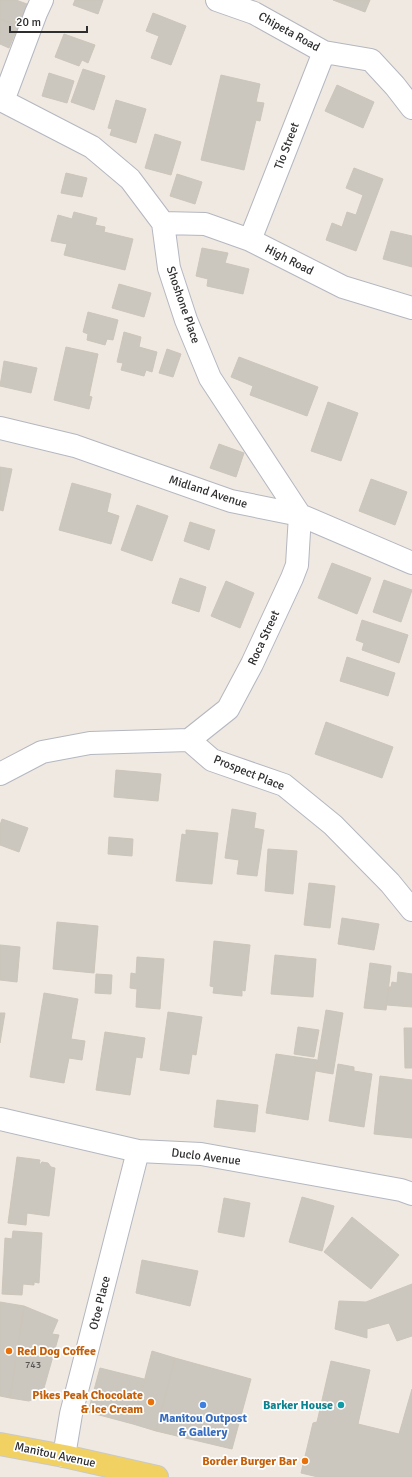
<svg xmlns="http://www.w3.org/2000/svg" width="412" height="1477" font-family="Signika,sans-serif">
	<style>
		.building { fill: #cbc7bf; stroke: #cbc5ba }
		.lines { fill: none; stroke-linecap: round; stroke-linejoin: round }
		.minor-casing { stroke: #b4b7c1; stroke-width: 24 }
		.major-casing { stroke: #c9c9c9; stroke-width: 24 }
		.minor { stroke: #fff; stroke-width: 22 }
		.major { stroke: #f2d163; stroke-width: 22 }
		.food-dot { fill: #e8710a; stroke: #fff; stroke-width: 1.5 }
		.shop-dot { fill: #3f7fe0; stroke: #fff; stroke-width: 1.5 }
		.culture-dot { fill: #0f9aa8; stroke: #fff; stroke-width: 1.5 }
		.labels { text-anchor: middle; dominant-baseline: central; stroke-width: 3.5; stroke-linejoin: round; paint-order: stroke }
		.number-label { font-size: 10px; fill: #555452 }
		.street-label { font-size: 12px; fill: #2e2e2e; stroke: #fff }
		.food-label { font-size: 12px; font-weight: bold; fill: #c56008; stroke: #fff; text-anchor: end }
		.culture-label { font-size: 12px; font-weight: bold; fill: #0d838f; stroke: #fff; text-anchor: end }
		.shop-label { font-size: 12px; font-weight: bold; fill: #366cbe; stroke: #fff }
	</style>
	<rect width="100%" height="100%" fill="#efe9e1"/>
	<!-- building -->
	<path class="building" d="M0 0H16L27 4 18 26 0 19Z
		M75 0H103L98 14 73 5Z
		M333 0H370L365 12Z
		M153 13 186 26 171 65 151 58 159 36 146 31Z
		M0 19 18 26 9 48 0 44Z
		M64 34 95 45 88 63 82 60 79 66 55 57Z
		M83 69 105 76 94 110 71 102Z
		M49 73 74 81 67 103 42 96Z
		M221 75 260 84 256 102 264 103 260 121 256 120 244 170 201 160Z
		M337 85 374 102 363 128 325 111Z
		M116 100 146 109 136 143 110 135 112 129 108 128Z
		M155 134 181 142 171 175 145 168Z
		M354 168 383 179 356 251 326 240 332 223 342 227 347 212 356 215 363 195 346 188Z
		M66 173 87 178 82 197 61 193Z
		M177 174 202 182 195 204 170 196Z
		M74 212 97 218 95 225 105 227 104 232 133 239 125 270 64 255 67 244 51 241 58 215 72 219Z
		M391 231 412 236V267L383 259Z
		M202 248 228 253 225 263 249 269 243 294 207 286 208 279 196 276Z
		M119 284 151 293 144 317 112 308Z
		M88 312 118 320 113 340 107 339 105 345 87 340 88 334 83 332Z
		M124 332 141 337 139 347 157 352 152 372 146 370 144 376 121 370 123 363 117 362Z
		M66 347 98 354 89 396 92 397 89 409 54 400Z
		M167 349 181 354 173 377 159 373Z
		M239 357 318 387 307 416 250 395 253 386 231 377Z
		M4 361 37 368 31 393 0 386Z
		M328 402 358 413 341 461 311 451Z
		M219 444 244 453 236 477 210 468Z
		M0 467 12 469 3 511 0 510Z
		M371 479 407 492 395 525 359 511Z
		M72 483 111 494 107 512 119 516 111 544 59 530Z
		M137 505 168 516 152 561 121 550Z
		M190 522 215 530 209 550 184 541Z
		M332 563 371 578 357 614 318 598Z
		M180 578 206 587 199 612 172 603Z
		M384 580 412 590 401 622 373 612Z
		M226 581 254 593 240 628 211 616Z
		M362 620 408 635 399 663 362 650 364 643 356 640Z
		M347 657 395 673 388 696 340 681Z
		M326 722 393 747 382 778 315 754Z
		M116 770 161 774 158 801 114 797Z
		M232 809 256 813 254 828 264 830 257 876 237 874 239 860 225 858Z
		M2 819 28 828 19 852 0 845V825Z
		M186 830 218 833 212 884 176 881 182 834 186 835Z
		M109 837 133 839 132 856 108 854Z
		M268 849 297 851 293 894 265 891Z
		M309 883 335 886 330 928 304 925Z
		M342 918 379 924 374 950 338 944Z
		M57 922 98 926 94 973 53 969Z
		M214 941 250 945 245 991 242 990V996L213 993 214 987 210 986Z
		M0 945 20 947 17 982 0 980Z
		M275 955 316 959 313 997 271 994Z
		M137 957 164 959 160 1009 136 1007 137 989 130 988 131 973 136 974Z
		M370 963 391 966 386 1010 364 1008Z
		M398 972 412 974V1007L387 1005 388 987H391L392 982 397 983Z
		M96 974 112 975 111 994 95 993Z
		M44 993 78 999 71 1039 85 1041 82 1060 69 1058 64 1083 30 1077Z
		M326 1010 343 1013 333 1074 316 1071Z
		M168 1012 202 1017 196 1055 192 1054 189 1074 160 1070Z
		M0 1013H5L0 1043Z
		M298 1027 319 1030 314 1057 294 1054Z
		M404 1028H412V1068H405Z
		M105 1032 145 1038 142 1058 136 1057 130 1095 96 1090Z
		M276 1054 317 1060 308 1120 266 1113Z
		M338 1064 354 1067V1071L372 1074 364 1127 329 1121Z
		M380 1076 412 1080V1138L374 1134Z
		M217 1100 258 1105 255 1132 214 1127Z
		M17 1157 40 1160 39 1166 42 1162 48 1163 51 1167 55 1168 49 1216 27 1213 26 1225 8 1223Z
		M302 1197 334 1206 322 1251 289 1242Z
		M224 1198 250 1203 244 1237 218 1232Z
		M352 1217 399 1255 371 1289 324 1252Z
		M13 1231 42 1233 39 1283 34 1282V1285L23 1284 22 1295 2 1294 5 1238 12 1239Z
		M142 1260 198 1271 190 1306 136 1293Z
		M412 1284V1336L397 1341 389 1323 367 1329V1338L335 1329 339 1301 366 1302Z
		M0 1302 24 1306 10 1398 0 1396Z
		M24 1306 58 1320 52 1334 59 1335 42 1395 29 1401 10 1398Z
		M152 1351 175 1358 156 1431 133 1424Z
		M175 1358 251 1379 232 1449 156 1431Z
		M331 1361 370 1370 358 1424 399 1434 412 1389V1477H318L301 1473 313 1423 317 1422Z
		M100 1368 144 1379 133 1424 88 1412Z"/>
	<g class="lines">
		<defs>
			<path id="minor" d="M42 0 36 13 3 101 92 147 130 179 163 223 169 268 186 320 210 378 300 515 297 565 292 578 252 664 228 709 189 740
				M217 0 254 13 324 52 371 60 395 86 412 108
				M163 223 205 224 250 240 343 287 412 308
				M250 240 324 52
				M0 428 75 446 231 501 300 515 412 563
				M0 774 42 752 90 743 189 740 212 760 284 785 333 825 390 883 412 910
				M0 1119 138 1151 201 1154 401 1190 412 1194
				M64 1456 71 1414 138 1151"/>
			<path id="major" d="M0 1444 64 1456 157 1477"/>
		</defs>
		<!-- minor casing -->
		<use href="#minor" class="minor-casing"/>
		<!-- major casing -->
		<use href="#major" class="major-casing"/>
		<!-- minor -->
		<use href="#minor" class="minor"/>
		<!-- major -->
		<use href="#major" class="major"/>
	</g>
	<!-- markers -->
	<g class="food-dot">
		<circle cx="9" cy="1351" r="4"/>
		<circle cx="151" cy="1402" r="4"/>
		<circle cx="305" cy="1461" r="4"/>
	</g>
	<circle class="shop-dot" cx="203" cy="1405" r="4"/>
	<circle class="culture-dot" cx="341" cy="1405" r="4"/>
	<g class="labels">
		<!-- number labels -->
		<g class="number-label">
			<text x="33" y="1365">743</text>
		</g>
		<!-- street labels -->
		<g class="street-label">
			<text transform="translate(289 32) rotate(29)">Chipeta Road</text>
			<text transform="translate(287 146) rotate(-69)">Tio Street</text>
			<text transform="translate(289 260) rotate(27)">High Road</text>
			<text transform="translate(183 305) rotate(71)">Shoshone Place</text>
			<text transform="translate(208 492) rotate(18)">Midland Avenue</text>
			<text transform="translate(264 638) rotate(-65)">Roca Street</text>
			<text transform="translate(249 773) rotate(22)">Prospect Place</text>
			<text transform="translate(206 1157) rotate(7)">Duclo Avenue</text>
			<text transform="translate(100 1303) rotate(-76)">Otoe Place</text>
			<text transform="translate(55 1455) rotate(12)">Manitou Avenue</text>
		</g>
		<!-- food labels -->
		<g class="food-label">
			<text x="17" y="1351" text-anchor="start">Red Dog Coffee</text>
			<text x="143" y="1395">Pikes Peak Chocolate<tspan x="143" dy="14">&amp; Ice Cream</tspan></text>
			<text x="297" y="1461">Border Burger Bar</text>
		</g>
		<!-- culture labels -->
		<g class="culture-label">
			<text x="333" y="1405">Barker House</text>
		</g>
		<!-- shop labels -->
		<g class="shop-label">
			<text x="203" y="1418">Manitou Outpost<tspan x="203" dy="14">&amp; Gallery</tspan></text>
		</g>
	</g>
	<!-- scale -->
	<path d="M10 26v6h77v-6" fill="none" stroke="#2e2e2e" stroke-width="2"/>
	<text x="16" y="26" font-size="12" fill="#2e2e2e" stroke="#ffffff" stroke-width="3" paint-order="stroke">20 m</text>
</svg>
